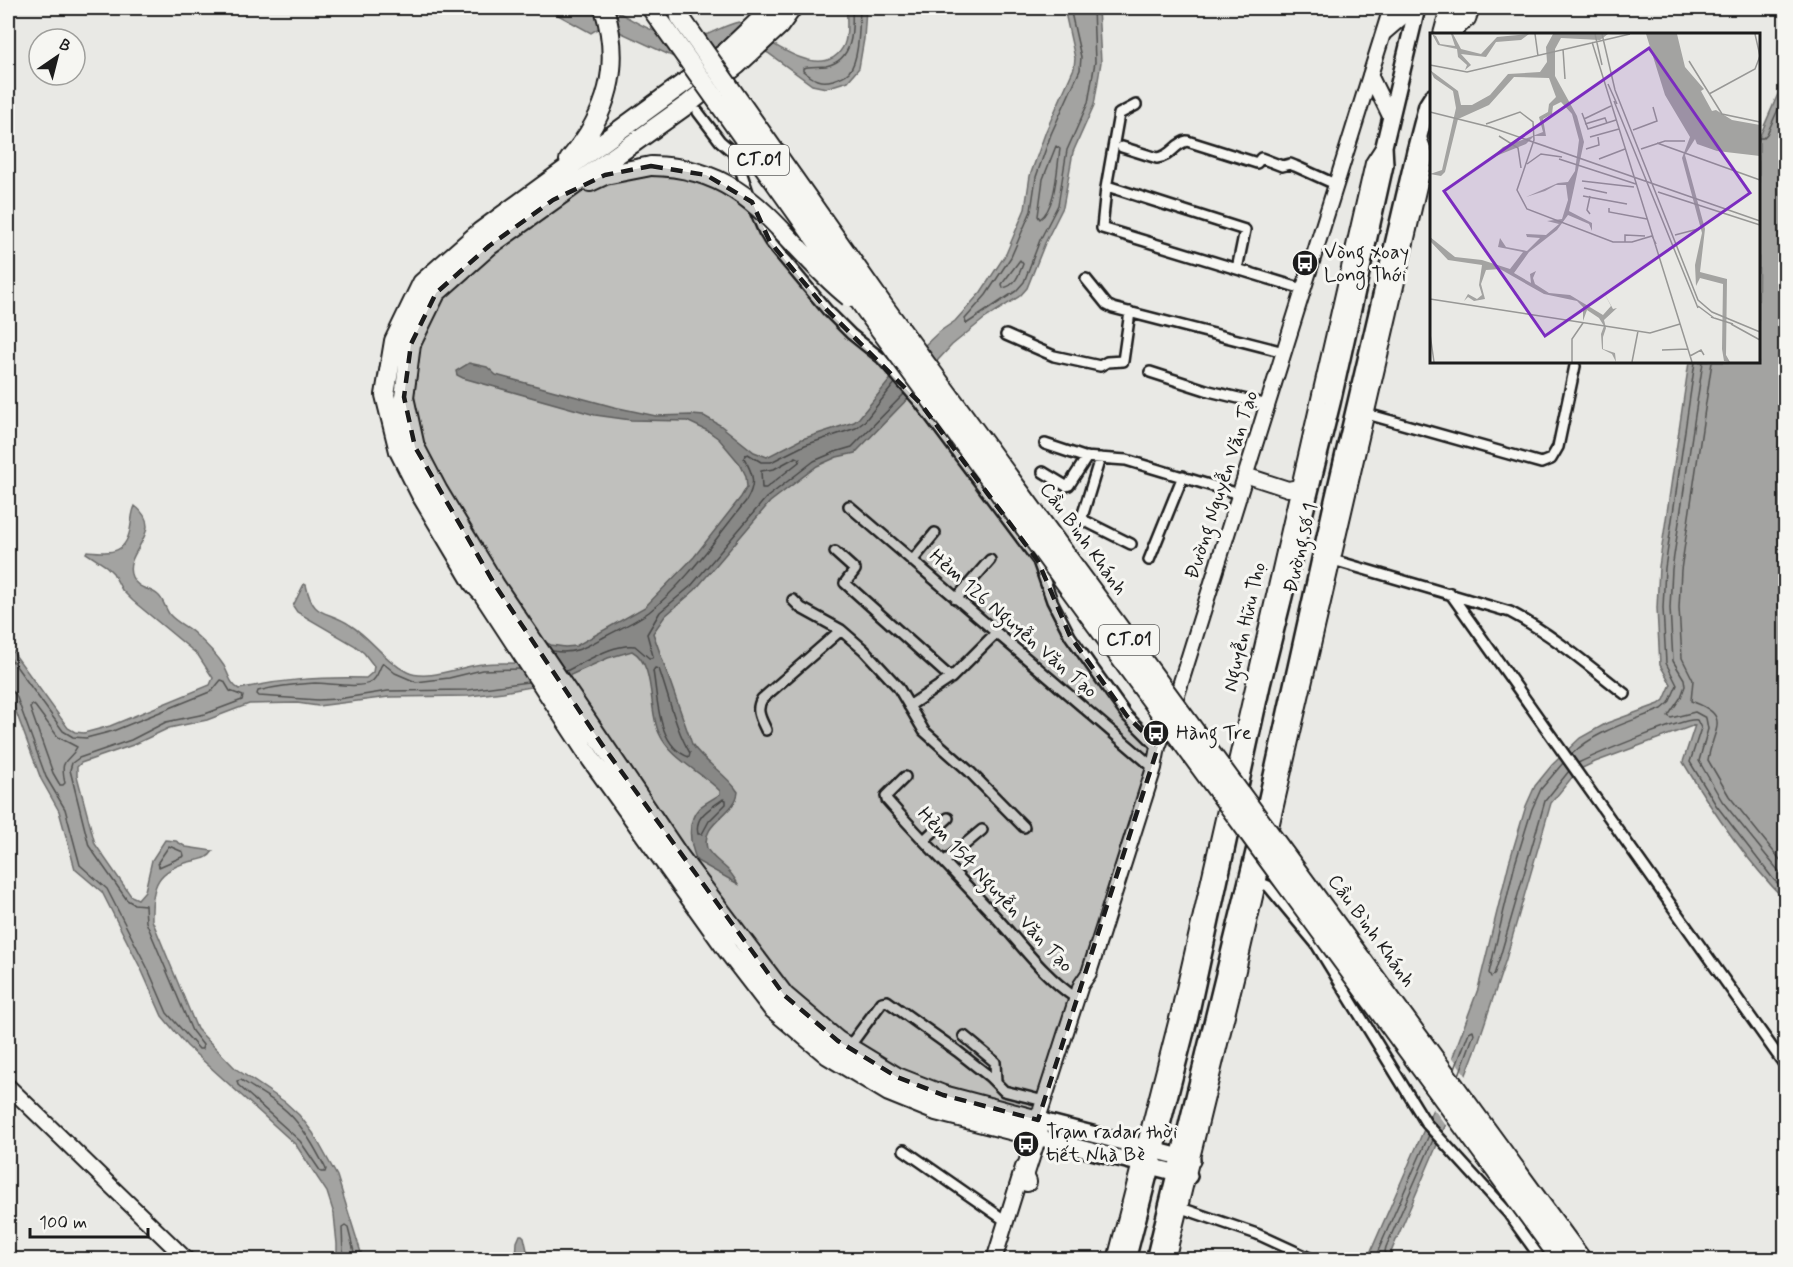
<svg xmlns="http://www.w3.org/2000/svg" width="1793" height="1267" font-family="Mynerve,sans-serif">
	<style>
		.water { fill: #a3a3a1; stroke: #6d6d6c; stroke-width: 1.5 }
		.pier { fill: #e9e9e5 }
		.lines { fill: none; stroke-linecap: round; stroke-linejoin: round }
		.shore { stroke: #525251; stroke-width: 1.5 }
		.street-casing { stroke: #1c1c1c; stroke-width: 14 }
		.secondary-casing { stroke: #1c1c1c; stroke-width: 18 }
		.primary-casing { stroke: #1c1c1c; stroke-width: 20 }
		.highway-casing { stroke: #1c1c1c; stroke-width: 22 }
		.street { stroke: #f6f6f2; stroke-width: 9 }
		.secondary { stroke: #f6f6f2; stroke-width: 14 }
		.primary { stroke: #f6f6f2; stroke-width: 15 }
		.highway { stroke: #f6f6f2; stroke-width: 18 }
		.highway-bridge-casing { stroke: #1c1c1c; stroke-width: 22; stroke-linecap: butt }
		.highway-bridge { stroke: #f6f6f2; stroke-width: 18 }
		.marked { fill: #1c1c1c; fill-opacity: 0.2; stroke: #1c1c1c; stroke-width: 4.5; stroke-dasharray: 12 8; stroke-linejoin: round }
		.labels { text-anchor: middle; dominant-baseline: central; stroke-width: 6; stroke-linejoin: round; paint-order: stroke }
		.shield { fill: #f6f6f2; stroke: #5d5d5c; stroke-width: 1.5 }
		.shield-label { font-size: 18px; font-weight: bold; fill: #1c1c1c }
		.poi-label { font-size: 20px; fill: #1c1c1c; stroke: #f6f6f2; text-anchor: start }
		.street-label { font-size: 20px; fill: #1c1c1c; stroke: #f6f6f2 }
		.inset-road { fill: none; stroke: #979795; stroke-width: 1.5 }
		.view { fill: #7b2cbf; fill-opacity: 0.15; stroke: #7b2cbf; stroke-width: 3 }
		.inset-edge { fill: none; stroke: #1c1c1c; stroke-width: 3 }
	</style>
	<rect width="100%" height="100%" fill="#e9e9e5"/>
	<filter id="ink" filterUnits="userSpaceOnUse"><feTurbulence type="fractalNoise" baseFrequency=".0167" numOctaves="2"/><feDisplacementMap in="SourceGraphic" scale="12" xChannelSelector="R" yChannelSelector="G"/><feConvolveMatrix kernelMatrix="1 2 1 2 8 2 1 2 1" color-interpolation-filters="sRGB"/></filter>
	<g filter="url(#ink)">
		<!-- water -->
		<path class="water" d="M461 8H563C581 20 599 8 618 12 647 29 673 45 708 34 718 30 728 24 739 22 762 36 824 87 844 45 849 34 846 19 847 8H866L864 39 859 68 848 81 826 88 812 85 768 53 754 45 678 59 609 27 599 28 591 33 551 11 525 9 506 13 485 12Z
			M1064 8H1098L1101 62 1094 105 1073 152 1063 207 1045 243 1027 288 1020 296 984 319 952 345 938 360 922 384 855 453 837 457 817 466 770 502 695 590 665 616 653 633 692 744C704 763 726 773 738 792 736 814 700 823 707 848 710 856 721 863 727 869 731 873 735 879 738 884L697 861C690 845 686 822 699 808 705 803 713 799 720 794V791C701 771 671 760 659 733 648 710 656 664 632 651L608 658 553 683 503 692 469 696 389 697 318 706 297 703 249 704 207 720 169 728 133 745 81 763 77 767V776L95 844 131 896 138 899 145 891 152 860 165 840 176 841 186 847 213 851C208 859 202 859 193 861 157 869 151 885 152 920L197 1029 236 1069 285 1102 299 1115 313 1133 337 1176 363 1259H335L337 1254V1244L334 1214 327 1192 296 1145 187 1046 162 1016 142 971 102 892 75 869 59 811 41 779 8 690V645L68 728 75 732 84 733 110 726 210 685 213 678 198 655 133 601 122 590 113 573 106 566 86 553 87 551C112 553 127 555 131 524 132 518 132 512 135 506 168 531 121 553 132 577 137 589 150 588 158 595 164 600 165 609 170 615 177 623 188 627 196 635 206 644 217 655 224 666 229 675 230 684 239 689 283 679 321 677 366 678L373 672 374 666 364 653 354 645 297 612 293 606 304 584 306 585C313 619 326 609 350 625 371 638 385 661 407 672 428 682 461 666 483 664 500 662 517 663 534 664L523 632 551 645 565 647 576 646 645 607 694 557 741 497 747 487 746 476 740 464 719 439 708 431 687 421 631 420 595 415 463 378 457 375 456 371 469 363 487 367 496 375 614 407 656 416 692 415 704 416 720 425 754 452 767 457 802 439 854 422 859 418 898 370 939 332 955 321 981 292 1006 254 1025 209 1030 176 1046 131 1074 68 1075 58Z
			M1785 54V900C1745 859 1712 811 1683 762L1695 725 1595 762 1578 770 1551 803 1506 959 1477 1046 1455 1103 1388 1259 1367 1260 1436 1102 1478 989 1509 863 1526 806 1535 786 1552 765 1580 738 1607 723 1659 704 1664 700 1671 684 1660 665 1657 608 1659 567 1689 362H1758L1759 138 1778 94Z
			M520 1235H522L524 1237 529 1259H516L517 1242Z"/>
		<!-- pier -->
		<path class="pier" d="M1451 1055 1468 1078 1448 1128 1431 1106Z"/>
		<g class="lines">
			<!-- shore -->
			<path class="shore" d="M852 8C853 30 854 60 826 66 818 67 809 66 803 68V71C813 79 820 84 833 80 839 78 845 76 849 72 860 59 859 24 860 8
				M1070 8 1081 57 1080 70 1051 134 1036 177 1031 211 1011 257 986 295 965 319 966 324 1016 291 1024 282 1040 240 1058 205 1067 150 1088 103 1095 62 1093 8
				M1758 138H1763L1767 134 1784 96 1786 87
				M1056 146 1060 149C1057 168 1056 208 1040 219L1038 216 1043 179Z
				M1020 260 1023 264C1019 275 1015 286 1003 288L1002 284Z
				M1703 362 1672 569 1670 608 1673 661 1684 679 1685 686 1681 697 1668 716 1671 718 1695 712 1706 718 1708 729 1699 761 1722 801 1786 880
				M1712 362 1681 570 1679 608 1682 658 1693 680 1691 701C1733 716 1713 728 1708 760L1729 796 1786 867
				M796 457 800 459 799 462 766 488H762L761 471 774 469Z
				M553 651C574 655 586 647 604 637 619 629 635 622 649 612 687 582 716 538 746 501 756 484 754 475 744 458L745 455 748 454 761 462H771L805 445 856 428 864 422 895 383
				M8 655 63 731 73 737 86 738 113 731 212 691 221 680 224 681 230 691 243 696 242 700 205 714 166 722 131 740 79 758 72 763 70 770 89 846 127 900 134 904 145 905 146 922 192 1031 203 1045 202 1049H199L167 1013 148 969 107 889 80 865 65 809 46 777 16 695 12 691 8 690
				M655 668 659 669C669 697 675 728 690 753L689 757C657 746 658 699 653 671Z
				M520 669 482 670 449 678 416 682 395 673 383 663C378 669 379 677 371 682 361 689 328 683 315 683 296 684 276 686 258 691L257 694 259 696 318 700 338 699 388 691 468 690 528 682
				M566 671C586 662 613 643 635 646L649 658H652L653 656 647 634 660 612 691 586 766 498 814 461 835 452 852 447 904 394
				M32 705 35 706 58 737 77 747C69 764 59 755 65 783L63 785H60L53 773 30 708Z
				M1572 754C1597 730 1630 722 1662 709L1669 703 1677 685 1666 663 1663 608 1665 568 1695 362
				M1563 763 1541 789 1532 809 1515 864 1489 973 1491 977 1494 975 1500 957 1545 801 1569 771
				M1578 763C1595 755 1684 717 1697 720L1701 728 1690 762 1716 805 1774 880 1786 891
				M723 799 726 800V804L709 821 702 834H698C694 816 710 809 723 799Z
				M169 846 183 852 184 856 159 867 158 862Z
				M1455 1069 1469 1032 1473 1030 1474 1034 1459 1075
				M241 1080C259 1092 281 1103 295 1120 308 1135 317 1152 326 1169L325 1172H321L300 1141 238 1085 237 1081Z
				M341 1260 343 1253 342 1228 345 1226 348 1228 356 1260
				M1374 1260 1429 1135
				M1383 1260 1386 1247 1433 1140"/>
			<defs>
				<path id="street" d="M1136 105 1119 114 1106 188 1102 228 1303 289
					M698 112 720 141 735 154 750 198
					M1122 147 1157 158C1171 157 1175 143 1187 141L1257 163 1261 158 1282 166 1290 164 1295 166 1335 184
					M1107 186 1245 230 1237 269
					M755 211 764 232 770 242 827 310 851 334 881 358 920 403 1038 561 1052 601 1070 636 1127 716 1158 747
					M1086 279 1107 305 1113 308 1284 352
					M1006 335 1054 356 1100 366 1107 362 1123 361 1130 312
					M1150 372 1209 391 1268 405
					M1367 414 1541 463 1551 459 1558 447 1575 366
					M1045 444 1084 457 1126 460 1239 494
					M1100 458 1082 517 1085 521 1131 544
					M1043 472 1066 486 1069 485 1087 457
					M849 506 1154 768
					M835 552 855 570 845 583 951 678
					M1149 560 1183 476
					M1333 560 1510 612C1552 634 1588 665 1625 694
					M912 561 935 533
					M1450 593 1786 1067
					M956 599 990 560
					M793 600 801 608 841 630 864 650 898 687 924 731 970 772 1024 827
					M909 706 951 678 995 634
					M766 730C761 719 755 710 762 699L841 630
					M905 777 886 796 887 800C921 839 958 876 993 914 1020 943 1043 976 1076 998
					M924 840 948 818
					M944 862 982 830
					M1258 882 1268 886 1316 944 1426 1123 1508 1213 1542 1260
					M964 1036 995 1062 996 1082
					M854 1040 882 1002 887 1001 957 1051 990 1077 1004 1091 1044 1101
					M904 1150 1006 1221
					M1181 1208 1257 1234 1314 1260"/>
				<path id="secondary" d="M1455 30 1468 19 1472 8
					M1384 33 1413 8
					M1441 34 1448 8
					M1370 75 1390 116
					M1245 475 1288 489 1299 487 1307 489
					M8 1086 187 1260
					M1035 1128 1081 985 1089 973 1154 768 1158 747 1172 711 1391 8
					M994 1260 1023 1167
					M1115 1260 1179 1011 1373 163 1384 146
					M1167 1260 1238 970 1426 156 1419 138"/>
				<path id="primary" d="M1454 34 1462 8
					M1038 1120 1192 1160
					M1033 1136 1189 1176
					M1127 1260 1190 1016 1262 685 1332 403 1385 165 1384 146 1417 8
					M1154 1260 1265 807 1334 496 1415 151 1427 105 1432 97"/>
				<path id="highway" d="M770 8 765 15 725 53 480 232 422 283 394 341 385 395 399 451 421 495 474 584 483 594 591 759 728 951 772 1008 828 1055 889 1092 936 1111 1033 1136
					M792 8 779 26 737 65 688 104 489 246 436 293 411 344 404 397 415 447 438 491 495 585 679 856 784 995 838 1041 897 1077 943 1095 1038 1120 1040 1126 1024 1176 1027 1182
					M569 160C608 114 622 66 604 8
					M590 182 605 175 651 166"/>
			</defs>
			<!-- street casing -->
			<use href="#street" class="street-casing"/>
			<!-- secondary casing -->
			<use href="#secondary" class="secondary-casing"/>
			<!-- primary casing -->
			<use href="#primary" class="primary-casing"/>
			<!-- highway casing -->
			<use href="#highway" class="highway-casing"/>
			<!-- street -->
			<use href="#street" class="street"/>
			<!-- secondary -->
			<use href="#secondary" class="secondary"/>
			<!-- primary -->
			<use href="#primary" class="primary"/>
			<!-- highway -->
			<use href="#highway" class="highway"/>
			<defs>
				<path id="highway-bridge" d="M651 8 867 312 1561 1260
					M680 17 883 305 1582 1260
					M651 166C753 167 779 241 849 297"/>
			</defs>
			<!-- highway-bridge casing -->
			<use href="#highway-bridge" class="highway-bridge-casing"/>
			<!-- highway-bridge -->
			<use href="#highway-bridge" class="highway-bridge"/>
		</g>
	</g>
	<!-- marked area -->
	<path class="marked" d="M651 166 706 175 752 202 770 242 827 310 920 403 1038 561 1070 636 1127 716 1158 747 1038 1120 943 1095 897 1077 838 1041 784 995 605 749 495 585 415 447 404 397 411 344 436 293 489 246 553 200 605 175Z"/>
	<!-- icons -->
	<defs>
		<symbol id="bus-disc" viewBox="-11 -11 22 22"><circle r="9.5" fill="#1c1c1c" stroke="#f6f6f2"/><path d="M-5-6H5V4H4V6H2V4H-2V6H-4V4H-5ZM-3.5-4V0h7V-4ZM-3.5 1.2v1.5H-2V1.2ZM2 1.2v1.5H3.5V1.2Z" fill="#fff"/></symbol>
	</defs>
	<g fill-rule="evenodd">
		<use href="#bus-disc" x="1290" y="248" width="30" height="30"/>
		<use href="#bus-disc" x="1141" y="718" width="30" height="30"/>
		<use href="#bus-disc" x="1011" y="1129" width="30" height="30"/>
	</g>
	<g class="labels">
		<!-- shield labels -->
		<g class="shield">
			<rect x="729" y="145" width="60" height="30" rx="4.5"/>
			<rect x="1099" y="625" width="60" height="30" rx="4.5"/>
		</g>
		<g class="shield-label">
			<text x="759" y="160">CT.01</text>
			<text x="1129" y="640">CT.01</text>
		</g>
		<!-- poi labels -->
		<g class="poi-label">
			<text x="1324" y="252">Vòng xoay<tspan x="1324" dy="23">Long Thới</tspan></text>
			<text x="1176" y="733">Hàng Tre</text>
			<text x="1046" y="1132">Trạm radar thời<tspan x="1046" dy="23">tiết Nhà Bè</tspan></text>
		</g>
		<!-- street labels -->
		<g class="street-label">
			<text transform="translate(1222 485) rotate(-72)">Đường Nguyễn Văn Tạo</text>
			<text transform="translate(1083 539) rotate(54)">Cầu Bình Khánh</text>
			<text transform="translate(1301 548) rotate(-77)">Đường số 1</text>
			<text transform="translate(1013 624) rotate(41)">Hẻm 126 Nguyễn Văn Tạo</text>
			<text transform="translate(1245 627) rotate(-77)">Nguyễn Hữu Thọ</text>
			<text transform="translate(995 890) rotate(47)">Hẻm 154 Nguyễn Văn Tạo</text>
			<text transform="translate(1371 931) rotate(54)">Cầu Bình Khánh</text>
		</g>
	</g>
	<!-- overview -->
	<g transform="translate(1430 33)">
		<rect width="330" height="330" fill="#e9e9e5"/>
		<path d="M2 1 6 3 10 11 25 13 21 1H23L31 16 51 21 67 4 99 1 91 7 66 9 56 24 31 21 41 32 35 37 37 32 28 24 27 16 8 12ZM123 1H178L170 7 131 5 125 16V43L147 83 154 109 139 178 162 190V198L159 191 138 182 127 197 99 219 84 240 101 250 100 241 106 238 103 245 105 251 119 260 140 262 173 282 181 273 173 258 183 276 187 275 174 287 176 295 173 304V316L185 320 186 329 182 321 172 316 171 301 174 293 169 285 157 277 153 288V274L147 268 114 261 70 236 56 237 51 251 55 266 44 268 38 264 34 268 38 261 47 266 52 262 49 252 52 232 18 227 0 208V204L25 224 52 227 80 236 93 219 68 214 70 205 76 214 97 218 110 205 97 204 96 201 116 202 129 191 117 188 132 186 138 167 136 152H126L115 158 96 164 128 150 138 149 145 138 149 107 142 81 131 69 123 73 122 81 113 86 116 103H104L96 111 61 125 73 114 113 99 109 84 118 79 119 71 126 64 119 45 84 44 59 72 28 86 15 139 11 143 0 141 12 137 26 75 23 58 4 45 0 37 28 58 31 72H42L60 62 78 41 110 39 117 29 116 14ZM216 1H247L255 34 274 56 271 58 282 78 286 77 302 87 330 92V123L287 118 267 111 265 106 255 122 275 196 270 239 297 246 296 322 300 329 294 328 292 316 293 251 270 245 266 253 265 232 272 200 252 125 260 104 235 62Z" fill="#a3a3a1"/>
		<path class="inset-road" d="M105 1 108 23M165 1 172 32M172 1 185 57 268 267 282 279 330 299M162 9 262 329M133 16 135 46M259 28 292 81 330 89M0 32 37 39 200 1M178 51 187 71M279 61 325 36 330 23 325 1M184 68 268 275M0 79 60 94 330 188M152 80 158 96 186 87M154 86 181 73M56 91 90 79 103 89 104 107 87 157 97 176 183 209H202L222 203 226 211M155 91 175 85 177 90M203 97 227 88 223 74M69 103 88 115 91 135M160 104 189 96M227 110 330 147M156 116 169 112 168 104M211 116 235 108H255M129 126 206 151M169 126 195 116M97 131 111 121 132 124M152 148 204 154M154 155 177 160M228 159 330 192M153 163 197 171M179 175V179L217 186M160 181 157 177 160 163M245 202 268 196M195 209V202L215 203M0 266 220 300 250 291M268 273 284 285M281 284 303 291M301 291 330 307M0 301 4 329M232 317 258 316M260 323 271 317 274 322M142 329V306L153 290M202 329 208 298"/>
		<path class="view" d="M219 15 320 160 115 303 14 158Z"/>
		<rect width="330" height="330" class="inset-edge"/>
	</g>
	<!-- margin -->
	<rect width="1793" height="1267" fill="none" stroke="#f6f6f2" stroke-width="30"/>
	<rect x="15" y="15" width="1763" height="1237" fill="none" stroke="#1c1c1c" stroke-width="2" filter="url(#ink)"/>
	<!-- north arrow -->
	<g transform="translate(57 57) rotate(35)"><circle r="28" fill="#f6f6f2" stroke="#9f9f9c" stroke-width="1.5"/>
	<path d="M0-4.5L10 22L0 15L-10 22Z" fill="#1c1c1c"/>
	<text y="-9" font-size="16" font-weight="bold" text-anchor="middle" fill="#1c1c1c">B</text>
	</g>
	<!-- scale -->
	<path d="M30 1228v9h118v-9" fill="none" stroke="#1c1c1c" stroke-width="3"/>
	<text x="39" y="1228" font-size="18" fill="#1c1c1c" stroke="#f6f6f2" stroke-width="4.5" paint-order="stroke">100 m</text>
</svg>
